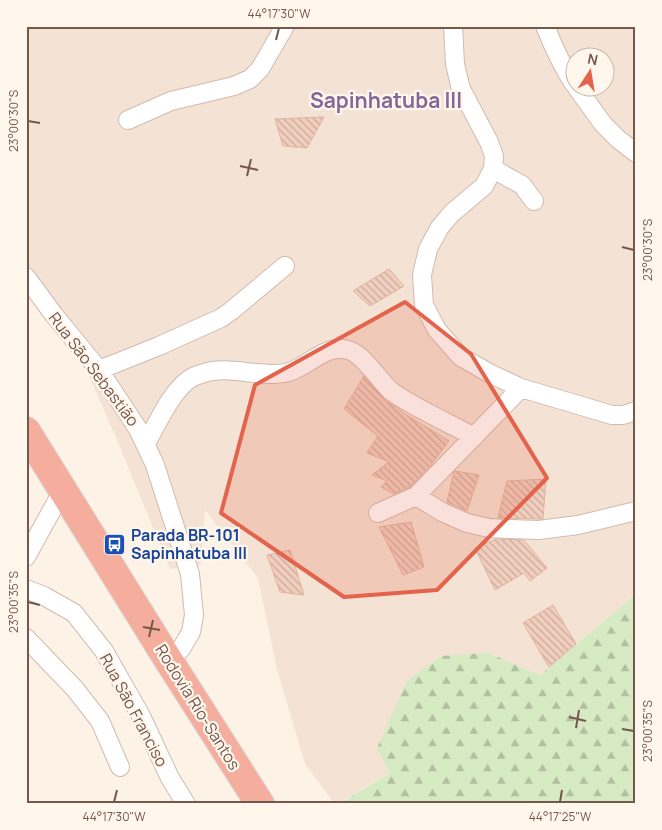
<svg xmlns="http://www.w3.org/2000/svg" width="662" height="830" font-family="Manrope,sans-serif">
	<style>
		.residential { fill: #f4e3d4; fill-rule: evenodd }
		.forest { fill: url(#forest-firs) }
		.building { fill: url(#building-back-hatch); stroke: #e3b39e }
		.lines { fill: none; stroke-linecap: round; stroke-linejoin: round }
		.street-casing { stroke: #d0bbaf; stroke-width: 20 }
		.highway-casing { stroke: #d8d0cd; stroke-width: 30 }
		.street { stroke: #fff; stroke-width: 18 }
		.highway { stroke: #f5ae9d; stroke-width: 28 }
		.marked { fill: #e4634c; fill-opacity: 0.2; stroke: #e4634c; stroke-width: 4; stroke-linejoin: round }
		.ticks { fill: none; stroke: #75574b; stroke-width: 2 }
		.labels { text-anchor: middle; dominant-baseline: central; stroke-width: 4.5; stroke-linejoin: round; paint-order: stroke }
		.street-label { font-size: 16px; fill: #75574b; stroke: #fff6ec }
		.transit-label { font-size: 16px; font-weight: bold; fill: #164399; stroke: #fff6ec; text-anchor: start }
		.district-label { font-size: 21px; font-weight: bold; fill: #846698; stroke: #fff6ec }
		.neatline { fill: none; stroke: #75574b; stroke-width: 2 }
		.ticks-label { font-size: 12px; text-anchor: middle; fill: #75574b }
	</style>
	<defs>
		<pattern id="forest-firs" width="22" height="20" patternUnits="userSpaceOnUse" patternTransform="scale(1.25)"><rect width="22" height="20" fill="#d6eac4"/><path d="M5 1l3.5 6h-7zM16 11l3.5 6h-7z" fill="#b2c0a1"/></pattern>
		<pattern id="building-back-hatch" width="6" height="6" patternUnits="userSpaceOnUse" patternTransform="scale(1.25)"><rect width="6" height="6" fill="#f1cebd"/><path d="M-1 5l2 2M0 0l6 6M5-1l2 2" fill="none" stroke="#c8aa9c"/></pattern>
	</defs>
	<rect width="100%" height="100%" fill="#fcf2e5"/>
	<!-- residential -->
	<path class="residential" d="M26 26H636V594L540 675 489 653 391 772 338 804H335L305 764 277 669 258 578 205 510 201 565 170 569 117 440 80 355 26 292ZM574 58H604V88H574Z"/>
	<!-- forest -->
	<path class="forest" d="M636 594V804H339L390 773 377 748 407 681 441 656 489 653 540 675Z"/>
	<!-- building -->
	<path class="building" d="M324 117 307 148 283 146 275 119Z
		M389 269 404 286 370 306 353 291Z
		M364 376 385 400 400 410 405 414 449 441 430 466 410 487 394 494 381 487 387 481 372 475 389 462 367 453 378 436 344 409Z
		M455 471 479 475 467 511 447 502 454 472Z
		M546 479 543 519 498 518 507 481Z
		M411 522 424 567 403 575 379 527Z
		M496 539 524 540 547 568 530 581 524 573 495 590 475 548Z
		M290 550 304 595 280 592 267 555Z
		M553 605 576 644 549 667 523 623Z"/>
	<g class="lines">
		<defs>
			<path id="street" d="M453 26 455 64 461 89 489 142 494 156 493 169 484 186 452 213 440 227 428 249 422 275 424 305 437 330 461 357 489 373 521 388 612 415H623L636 411
				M545 26C553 46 562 66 574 84
				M577 88 603 124 618 139 636 153
				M128 120 171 101 234 86 250 79 260 69 285 26
				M493 169 522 185 534 201
				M26 277 54 315 99 370 138 429 155 465 190 574 194 615 191 632 181 649 169 661
				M99 370 159 346 221 318 231 311 285 266
				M146 443C158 423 171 391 191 378 194 376 198 375 201 374 228 364 257 378 285 373 307 369 326 341 351 351 365 357 379 380 391 391 403 400 417 407 430 414 445 422 460 429 474 437
				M416 496 442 512 467 523 489 528 509 529 539 530 578 525 636 511
				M378 513 416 496 521 388
				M26 557 63 490
				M26 589 44 596 74 613 104 651 141 716 170 778 186 804
				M26 638 75 689 100 721 120 767"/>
			<path id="highway" d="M26 431 169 661 260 804"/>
		</defs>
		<!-- street casing -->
		<use href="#street" class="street-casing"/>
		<!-- highway casing -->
		<use href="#highway" class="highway-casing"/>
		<!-- street -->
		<use href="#street" class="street"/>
		<!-- highway -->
		<use href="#highway" class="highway"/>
	</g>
	<!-- marked area -->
	<path class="marked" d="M405 302 471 354 547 478 437 590 344 597 221 513 255 385Z"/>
	<!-- ticks -->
	<path class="ticks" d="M276 40 279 28M28 121 40 123M240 166 258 170M247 176 251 159M622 247 634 250M28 602 40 605M143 627 160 630M149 637 153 620M569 717 586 721M576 728 579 710M622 729 634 731M114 802 117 790M560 802 562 790"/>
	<!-- icons -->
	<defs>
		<symbol id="bus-square" viewBox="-11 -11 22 22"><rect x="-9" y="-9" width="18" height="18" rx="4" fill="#1a4fb4" stroke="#fff6ec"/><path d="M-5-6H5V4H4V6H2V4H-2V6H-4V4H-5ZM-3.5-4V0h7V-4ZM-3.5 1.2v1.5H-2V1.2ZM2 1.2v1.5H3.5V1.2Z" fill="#fff"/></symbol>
	</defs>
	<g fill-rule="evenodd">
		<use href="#bus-square" x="102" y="532" width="25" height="25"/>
	</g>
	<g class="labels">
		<!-- street labels -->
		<g class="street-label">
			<text transform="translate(94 369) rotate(53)">Rua São Sebastião</text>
			<text transform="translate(198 707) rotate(58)">Rodovia Rio-Santos</text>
			<text transform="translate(134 710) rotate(62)">Rua São Franciso</text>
		</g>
		<!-- transit labels -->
		<g class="transit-label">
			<text x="131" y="535">Parada BR-101<tspan x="131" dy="18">Sapinhatuba III</tspan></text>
		</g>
		<!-- district labels -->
		<g class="district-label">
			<text x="386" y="100">Sapinhatuba III</text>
		</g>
	</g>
	<!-- border -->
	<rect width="662" height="830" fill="none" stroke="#fff6ec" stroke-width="55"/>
	<!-- north arrow -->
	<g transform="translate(590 72) rotate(12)"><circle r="24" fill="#fff6ec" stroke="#c8b6ac"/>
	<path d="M0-4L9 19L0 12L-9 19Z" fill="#e4634c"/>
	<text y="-8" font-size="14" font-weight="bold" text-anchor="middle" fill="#75574b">N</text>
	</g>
	<rect x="28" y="28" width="606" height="774" class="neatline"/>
	<g class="ticks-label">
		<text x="279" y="18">44°17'30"W</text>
		<text transform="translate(14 121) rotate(-90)" y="4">23°00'30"S</text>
		<text transform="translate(648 250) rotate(-90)" y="4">23°00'30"S</text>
		<text transform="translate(14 602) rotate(-90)" y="4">23°00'35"S</text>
		<text transform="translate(648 731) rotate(-90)" y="4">23°00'35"S</text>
		<text x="114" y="821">44°17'30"W</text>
		<text x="560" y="821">44°17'25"W</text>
	</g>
</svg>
